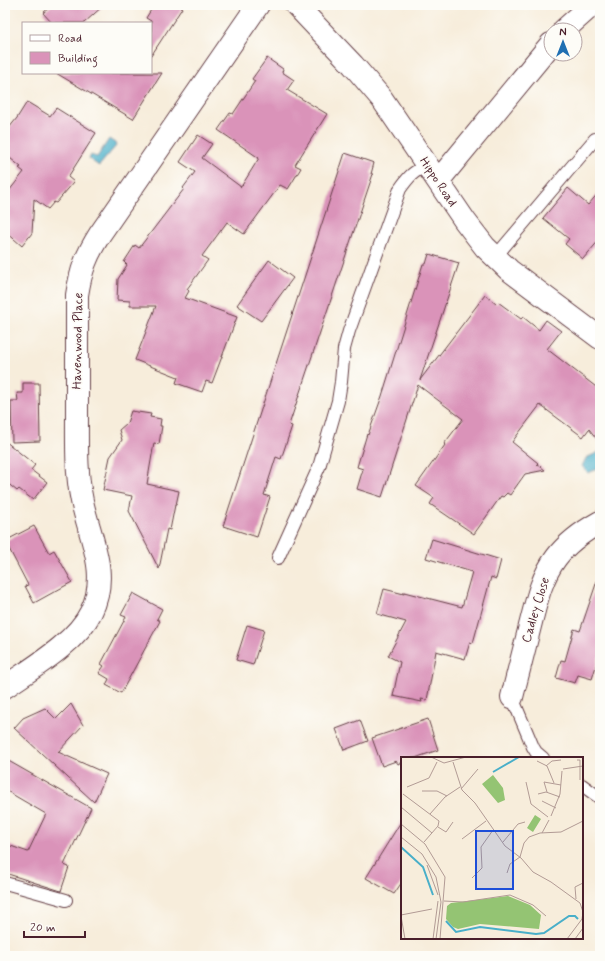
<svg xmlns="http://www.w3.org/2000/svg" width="605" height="961" font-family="Mynerve,sans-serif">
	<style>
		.water { fill: #49afc9; stroke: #4a677a }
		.building { fill: #da93b9 }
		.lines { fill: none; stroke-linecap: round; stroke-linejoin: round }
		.service-casing { stroke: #643e45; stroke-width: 14 }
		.minor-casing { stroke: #643e45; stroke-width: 24 }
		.service { stroke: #fff; stroke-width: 12 }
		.minor { stroke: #fff; stroke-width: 22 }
		.labels { text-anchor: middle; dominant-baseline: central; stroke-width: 3.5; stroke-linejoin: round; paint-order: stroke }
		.street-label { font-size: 13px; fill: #4a1f2b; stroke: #fdfcf7 }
		.inset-river { fill: none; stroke: #49afc9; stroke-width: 2 }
		.inset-road { fill: none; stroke: #b29b95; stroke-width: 1 }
		.view { fill: #1d4ed8; fill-opacity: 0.15; stroke: #1d4ed8; stroke-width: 2 }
		.inset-edge { fill: none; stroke: #4a1f2b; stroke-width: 2 }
	</style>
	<rect width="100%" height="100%" fill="#fdfcf7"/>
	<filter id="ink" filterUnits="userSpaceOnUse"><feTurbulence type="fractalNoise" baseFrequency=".025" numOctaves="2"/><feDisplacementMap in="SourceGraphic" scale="8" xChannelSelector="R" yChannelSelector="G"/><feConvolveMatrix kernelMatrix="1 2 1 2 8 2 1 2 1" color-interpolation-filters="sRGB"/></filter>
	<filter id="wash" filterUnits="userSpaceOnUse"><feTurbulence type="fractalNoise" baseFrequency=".012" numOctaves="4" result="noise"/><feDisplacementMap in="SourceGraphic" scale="16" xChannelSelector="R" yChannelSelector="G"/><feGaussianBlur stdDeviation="0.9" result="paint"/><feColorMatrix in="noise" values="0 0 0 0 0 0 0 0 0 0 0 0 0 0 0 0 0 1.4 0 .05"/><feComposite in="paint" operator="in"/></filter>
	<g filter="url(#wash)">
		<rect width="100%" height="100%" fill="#f7eddb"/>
		<!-- water -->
		<path class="water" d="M109 139 115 143 116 146 99 166 89 159 91 155 97 157Z
			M599 452 600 453V468L588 473 582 466 586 458Z"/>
		<g id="blocks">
			<!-- building -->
			<path class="building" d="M52 5H104L84 23H52L43 13Z
				M154 5H184L151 56V21L146 18Z
				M267 58 283 69 282 72 294 80 287 90 327 114 295 165 301 168 288 189 280 185 244 234 227 222 202 256 208 260 187 289 189 291 185 298 237 317 212 383 206 381 202 392 176 383 178 377 135 360 156 306H130V301L117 300 118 279 127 265 124 262 135 245 139 248 184 189 183 188 195 172 180 162 198 135 212 144 202 158 241 187 259 158 218 130 230 113 233 114 255 81 252 79Z
				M56 73H162L133 119Z
				M27 102 50 116 56 108 96 133 68 177 74 182 56 203 54 202 48 209 34 199 32 233 22 246 5 231V196L24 172 19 168 21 167 5 154V133L17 118Z
				M345 153 374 163 371 174H373L299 395 289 425 292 426 281 459 276 457 264 495 270 497 257 537 223 526Z
				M568 188 588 205 600 191V239L583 259 565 244 569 239 543 218Z
				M429 254 459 263 420 380 485 295 496 304 498 302 521 319 523 317 539 330 546 320 561 331 547 349 600 390V443L589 429 583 437 540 405 512 442 538 463 537 464 545 470 525 474 510 495 507 493 503 497 501 496 474 534 430 504 434 498 416 486 445 445 444 444 463 419 418 385 382 497 357 489 363 469 357 467 367 434 368 435 382 396 423 264H426Z
				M269 260 293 278 261 321 237 305Z
				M23 383H39L40 441 12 442 11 401H18L17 393H23Z
				M131 411 151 414 150 417 161 419 160 426H162L159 444 154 443 147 484 179 491 176 505H175L170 530 167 529 159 569 129 511 132 496 103 490 110 457 122 440 119 430 127 423Z
				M5 441 35 465 31 470 47 482 33 500 19 489 17 491 5 481Z
				M34 526 49 553 54 550 72 582 34 603 25 586 28 585 5 541Z
				M432 539 501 560 496 579 491 577 473 643 470 642 465 659 436 651 427 700 421 699 422 702 393 696 400 662 388 656 406 622 377 614 384 589 404 594V592L462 607 472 572 426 558Z
				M597 581H600V653L592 679 578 675 575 683 556 678 561 660 565 661 574 629 580 631Z
				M133 593 162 609 157 619 160 621 121 693 106 685 109 679 99 673 104 666 101 664 126 617 121 615Z
				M247 625 264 630 253 665 236 660Z
				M71 704 83 725 58 752 107 774 94 802 14 728 23 718 45 708 56 719Z
				M428 719 438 750 415 758H402V762L398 764 396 761 382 766 372 738Z
				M360 720 368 741 344 750 336 729Z
				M5 759 91 808 64 865 69 867 61 891 5 873V844L28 852 46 814 5 790Z
				M402 820V882L394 894 366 878Z"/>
		</g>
	</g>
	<g filter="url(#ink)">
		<use href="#blocks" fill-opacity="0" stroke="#643e45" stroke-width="1"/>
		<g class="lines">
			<defs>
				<path id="service" d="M496 256 595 139
					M278 558 319 467 338 401 341 382 344 349 349 331 400 189C409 176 413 172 427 165
					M512 697 533 747 536 752 543 758
					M582 785 600 798
					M5 883 66 900"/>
				<path id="minor" d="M296 5 353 65 382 99 465 221 485 247 509 270 600 338
					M564 30 592 5
					M438 181 551 44
					M5 687C32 668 76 643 91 612 110 574 90 539 82 501 76 473 77 444 77 416 77 376 77 336 77 295 81 270 86 256 100 234L258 5
					M512 697C518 673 524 650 530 626 536 603 541 578 556 558 567 543 584 531 600 522"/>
			</defs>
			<!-- service casing -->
			<use href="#service" class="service-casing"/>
			<!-- minor casing -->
			<use href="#minor" class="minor-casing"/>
			<!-- service -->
			<use href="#service" class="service"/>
			<!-- minor -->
			<use href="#minor" class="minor"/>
		</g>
	</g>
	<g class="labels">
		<!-- street labels -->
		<g class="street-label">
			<text transform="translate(438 182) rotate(56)">Hippo Road</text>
			<text transform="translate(78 341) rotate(-89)">Havenwood Place</text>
			<text transform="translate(536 610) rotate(-73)">Cadley Close</text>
		</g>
	</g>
	<!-- overview -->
	<g transform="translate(401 757)">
		<rect width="182" height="182" fill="#f7eddb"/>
		<path d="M92 18 102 31 104 43 97 46 81 27ZM134 58 140 62 132 75 126 71ZM107 139 129 148 140 158 138 172 79 167 57 172 52 170 45 162 46 149 50 146Z" fill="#94c473"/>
		<path class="inset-river" d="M92 15 118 0M0 90 22 110 32 138M45 164 55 175 79 170 135 177 143 176 168 159H174L177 162"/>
		<path class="inset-road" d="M30 0 43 6 65 0M176 3H179V23M136 4 146 9 153 26M52 5 61 33 74 46 104 89 120 101 132 115 150 125 179 146 182 155 181 162 166 182M145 9 151 4 160 3M162 12 182 9M125 25 130 47 147 60M6 30 28 21 36 5M60 32 77 12M21 34H36L46 39M146 35 143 25 160 28M2 37 38 64 37 69 23 85M137 37 145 35 159 40M141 44 155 51M0 50 31 76M29 57 44 40 59 30M150 59 159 37 161 14M0 67 24 87 44 120 39 182M37 70 45 75 52 65M141 76 148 63M0 80 21 97 35 120 40 145 35 182M61 82 85 64M102 85 117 67 124 65M119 100 123 86 128 80 139 76 160 75 182 64M26 108 37 138M106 116 109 107 119 100M71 121 81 111 80 90 92 73M175 142 174 130 182 126M43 144 62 145 109 138 132 148 145 159M0 158 31 152M0 159 4 182M32 182 37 144M174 182 182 171"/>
		<path class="view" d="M75 74H112V132H75Z"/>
		<rect width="182" height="182" class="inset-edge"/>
	</g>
	<!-- margin -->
	<rect width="605" height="961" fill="none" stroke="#fdfcf7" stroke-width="20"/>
	<!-- legend -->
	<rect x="22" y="22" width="130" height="52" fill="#fdfcf7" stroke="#b5a4a5"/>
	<rect x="30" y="35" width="20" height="6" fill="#ffffff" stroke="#b5a4a5"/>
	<text x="58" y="42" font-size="12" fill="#4a1f2b">Road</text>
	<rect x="30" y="52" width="20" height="12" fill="#da93b9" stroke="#b5a4a5"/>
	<text x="58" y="62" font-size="12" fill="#4a1f2b">Building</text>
	<!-- north arrow -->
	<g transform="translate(563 42)"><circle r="19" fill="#fdfcf7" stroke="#b5a4a5"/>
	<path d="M0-3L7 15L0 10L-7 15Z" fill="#1f6fb2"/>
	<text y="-6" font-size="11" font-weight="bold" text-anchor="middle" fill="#4a1f2b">N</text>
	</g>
	<!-- scale -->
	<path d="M24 931v6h61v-6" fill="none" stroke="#4a1f2b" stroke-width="2"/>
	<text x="30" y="931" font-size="12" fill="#4a1f2b" stroke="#fdfcf7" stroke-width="3" paint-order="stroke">20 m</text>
</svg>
